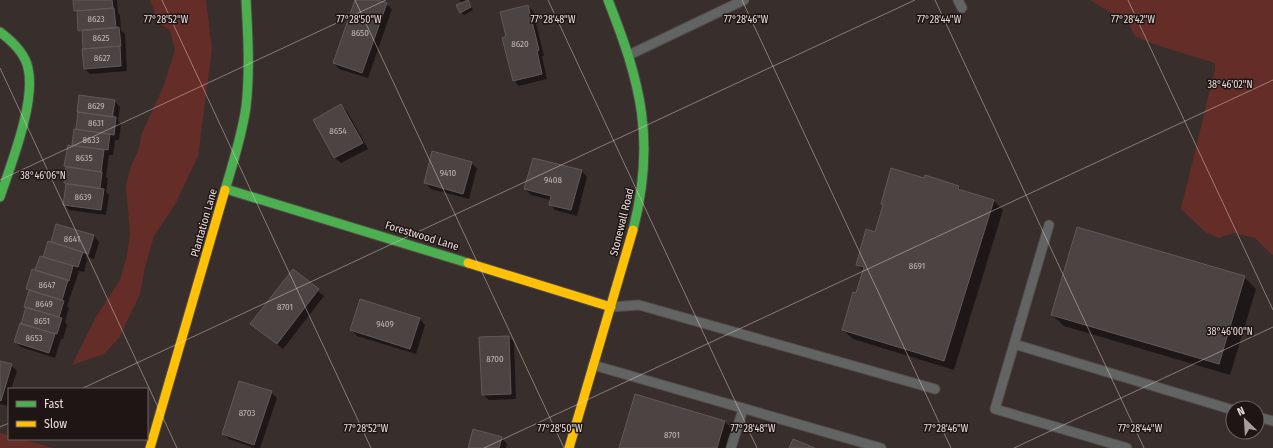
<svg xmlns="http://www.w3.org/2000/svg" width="1273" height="448" font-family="'Fira Sans Condensed',sans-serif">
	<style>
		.green { fill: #652d27 }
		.shadow { fill: #0007; fill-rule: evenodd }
		.building { fill: #4c4442; stroke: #625957 }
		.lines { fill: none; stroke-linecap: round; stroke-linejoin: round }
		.lane-casing { stroke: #534b49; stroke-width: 11 }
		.fast-casing { stroke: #534b49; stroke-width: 11 }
		.slow-casing { stroke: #534b49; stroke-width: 11 }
		.lane { stroke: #626463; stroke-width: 9 }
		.fast { stroke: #4caf50; stroke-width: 9 }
		.slow { stroke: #ffc107; stroke-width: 9 }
		.ticks { fill: none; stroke: #e8dbd9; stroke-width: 1; stroke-opacity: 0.45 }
		.labels { text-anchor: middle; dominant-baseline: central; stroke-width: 3; stroke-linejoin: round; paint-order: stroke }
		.number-label { font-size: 9px; fill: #c1b5b3 }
		.street-label { font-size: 11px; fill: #e8dbd9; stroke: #1e1514 }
		.ticks-label { font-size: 10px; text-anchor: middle; fill: #e8dbd9; stroke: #1e1514; stroke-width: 3; stroke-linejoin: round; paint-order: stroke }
	</style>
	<rect width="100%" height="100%" fill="#382e2c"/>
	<!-- green -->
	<path class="green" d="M150 0H206L212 49 198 156 176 203 154 236 145 267 140 294 119 338 104 354 72 365 96 317 120 280 127 255 130 234 126 186 131 166 138 151 142 133 164 85 175 50 170 30 159 24Z
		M1090 0H1273V255L1271 254 1255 238 1234 233 1219 238 1205 232 1181 209 1215 69V63L1156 45 1135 36 1129 24Z
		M0 433 9 435V439H22L53 448H0Z"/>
	<!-- shadow -->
	<path class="shadow" d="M74 0H117L118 13 120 15 121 31 125 34 127 71 90 74 85 69 83 34 79 30 78 14 75 11Z
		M356 0H375L386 4 392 9 368 78 339 69 334 63Z
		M459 0H467L473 10 464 15 461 12 463 3Z
		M527 6 533 11 544 56H542L547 79 519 86 514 80 507 37Z
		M80 96 114 101 120 107 118 121 121 124 119 140H115L113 155H109L106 177 108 178 106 192 109 195 106 215 69 210 64 204 67 185 65 183 67 167 65 166 72 146 75 130H76ZM113 104H115L113 122H111Z
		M341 105 347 111 368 149 341 163 335 158 314 120Z
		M471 163 477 168 469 199 431 189 425 183Z
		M582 171 587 177 577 216 555 210 550 204 551 200 531 195 525 189Z
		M924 180 959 187 963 192 994 201 1003 210 954 370 853 339 843 330 857 295 864 272 857 264 876 233 884 206 882 204Z
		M94 236 99 242 94 259 88 257 84 272 79 271 67 306 69 308 65 322 67 325 63 339H61L55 358 21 347 15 342 27 308 29 292 27 289 43 258ZM92 238H94L88 259 86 258Z
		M293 271 324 296 283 349 251 324Z
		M1244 277 1256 289 1230 375 1064 326 1052 315Z
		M420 319 425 325 416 354 357 336 351 330Z
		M509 337 514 342 516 399 489 400 483 395Z
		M0 362 11 365 17 371 11 389H9V397L7 406 0 404Z
		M271 392 277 398 260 448H254L229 439 223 434Z
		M636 395 725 422 733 430 727 448H620Z
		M474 430 502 438 507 444 506 448H469Z"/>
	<!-- building -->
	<path class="building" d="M73 0H112L113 8 74 11Z
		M355 0H378L387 3 362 73 333 63Z
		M468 0 471 7 460 13 456 5Z
		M528 5 539 50 537 51 542 74 513 81 502 38 506 36 500 12Z
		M114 8 116 28 78 31 77 11Z
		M119 27 121 46 83 49 82 30Z
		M120 46 121 66 84 69 82 49Z
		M79 95 115 100 112 117 77 112Z
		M341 104 363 143 334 158 313 120Z
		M78 112 116 117 114 135 76 129Z
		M74 129 110 134 108 150 72 145Z
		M68 145 104 150 101 172 64 166Z
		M432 151 472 162 463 194 424 183Z
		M533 158 582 170 571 210 549 205 551 196 524 189Z
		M66 167 102 172 100 188 64 183Z
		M891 168 924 178 925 175 959 186 958 189 994 200 944 361 842 330 853 292 856 293 864 267 856 265 866 229 875 232 883 205 881 204Z
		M66 184 104 189 101 210 63 205Z
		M56 224 94 235 88 254 51 242Z
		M1077 227 1245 276 1219 364 1051 315Z
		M48 241 83 252 78 267 43 257Z
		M40 256 73 266 69 281 35 270Z
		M32 269 68 280 62 300 26 289Z
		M293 269 319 289 277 344 250 324Z
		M29 290 64 301 59 317 24 307Z
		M360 299 420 318 410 349 350 330Z
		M26 307 62 318 57 334 21 324Z
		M20 323 55 334 49 353 14 342Z
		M509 336 511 394 482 395 479 337Z
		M0 361 12 364 1 401 0 400Z
		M239 381 272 391 254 445 222 434Z
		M635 394 725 421 717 448H619Z
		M473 429 502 437 499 448H468Z
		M793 439 815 448H789Z"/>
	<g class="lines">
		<defs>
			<path id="lane" d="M958 0 962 8
				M629 55 744 0
				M1049 225 995 409 1127 448
				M611 307 639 305 935 389
				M1014 344 1233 410
				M593 365 881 448
				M1257 417 1273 421
				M731 448 743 409"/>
			<path id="fast" d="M608 0C641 83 656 141 633 230
				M0 32C12 41 25 53 28 68 36 102 11 164 0 197
				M226 189 468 263
				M225 190C233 163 242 135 246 107 250 71 248 36 246 0"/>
			<path id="slow" d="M468 263 611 307
				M150 448 225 190
				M569 448 633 230"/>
		</defs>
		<!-- lane casing -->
		<use href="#lane" class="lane-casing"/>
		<!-- fast casing -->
		<use href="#fast" class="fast-casing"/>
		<!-- slow casing -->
		<use href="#slow" class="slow-casing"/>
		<!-- lane -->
		<use href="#lane" class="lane"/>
		<!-- fast -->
		<use href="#fast" class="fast"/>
		<!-- slow -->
		<use href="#slow" class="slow"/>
	</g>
	<!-- ticks -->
	<path class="ticks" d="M162 0 371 448M355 0 564 448M548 0 757 448M742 0 951 448M935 0 1144 448M1128 0 1273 310M0 68 177 448M0 180 386 0M81 389 915 0M0 427 9 423M484 448 1273 80M1014 448 1273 327"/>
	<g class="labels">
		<!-- number labels -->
		<g class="number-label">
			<text x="96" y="19">8623</text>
			<text x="360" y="33">8650</text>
			<text x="101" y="38">8625</text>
			<text x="520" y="44">8620</text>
			<text x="102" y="58">8627</text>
			<text x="96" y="106">8629</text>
			<text x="96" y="123">8631</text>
			<text x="338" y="131">8654</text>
			<text x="91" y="140">8633</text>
			<text x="84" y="158">8635</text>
			<text x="448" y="173">9410</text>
			<text x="553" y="180">9408</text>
			<text x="83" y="197">8639</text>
			<text x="72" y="239">8641</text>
			<text x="917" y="266">8691</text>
			<text x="47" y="285">8647</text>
			<text x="44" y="304">8649</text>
			<text x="285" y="307">8701</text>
			<text x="42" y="321">8651</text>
			<text x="385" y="324">9409</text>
			<text x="34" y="338">8653</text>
			<text x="495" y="359">8700</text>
			<text x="247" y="413">8703</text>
			<text x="672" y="435">8701</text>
		</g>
		<!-- street labels -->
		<g class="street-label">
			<text transform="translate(622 222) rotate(-76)">Stonewall Road</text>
			<text transform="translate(204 223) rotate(-74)">Plantation Lane</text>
			<text transform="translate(422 236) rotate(17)">Forestwood Lane</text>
		</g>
	</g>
	<g class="ticks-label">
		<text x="166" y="23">77°28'52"W</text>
		<text x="359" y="23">77°28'50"W</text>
		<text x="553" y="23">77°28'48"W</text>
		<text x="746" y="23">77°28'46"W</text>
		<text x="939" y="23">77°28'44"W</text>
		<text x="1133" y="23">77°28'42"W</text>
		<text x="1230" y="88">38°46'02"N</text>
		<text x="43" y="179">38°46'06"N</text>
		<text x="1230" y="335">38°46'00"N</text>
		<text x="366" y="432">77°28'52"W</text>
		<text x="560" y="432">77°28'50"W</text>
		<text x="753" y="432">77°28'48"W</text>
		<text x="946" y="432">77°28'46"W</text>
		<text x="1140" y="432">77°28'44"W</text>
	</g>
	<!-- legend -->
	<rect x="8" y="388" width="140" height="52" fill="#1e1514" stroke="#6f6463"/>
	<rect x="16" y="401" width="20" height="6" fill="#4caf50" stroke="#6f6463"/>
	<text x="44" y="408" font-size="12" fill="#e8dbd9">Fast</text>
	<rect x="16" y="421" width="20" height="6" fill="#ffc107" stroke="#6f6463"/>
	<text x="44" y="428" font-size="12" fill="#e8dbd9">Slow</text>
	<!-- north arrow -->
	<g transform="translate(1245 420) rotate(335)"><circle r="19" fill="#1e1514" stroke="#6f6463"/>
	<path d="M0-3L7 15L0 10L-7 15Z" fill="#aa9e9c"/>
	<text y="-6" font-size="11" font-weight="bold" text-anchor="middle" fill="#e8dbd9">N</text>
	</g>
</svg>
